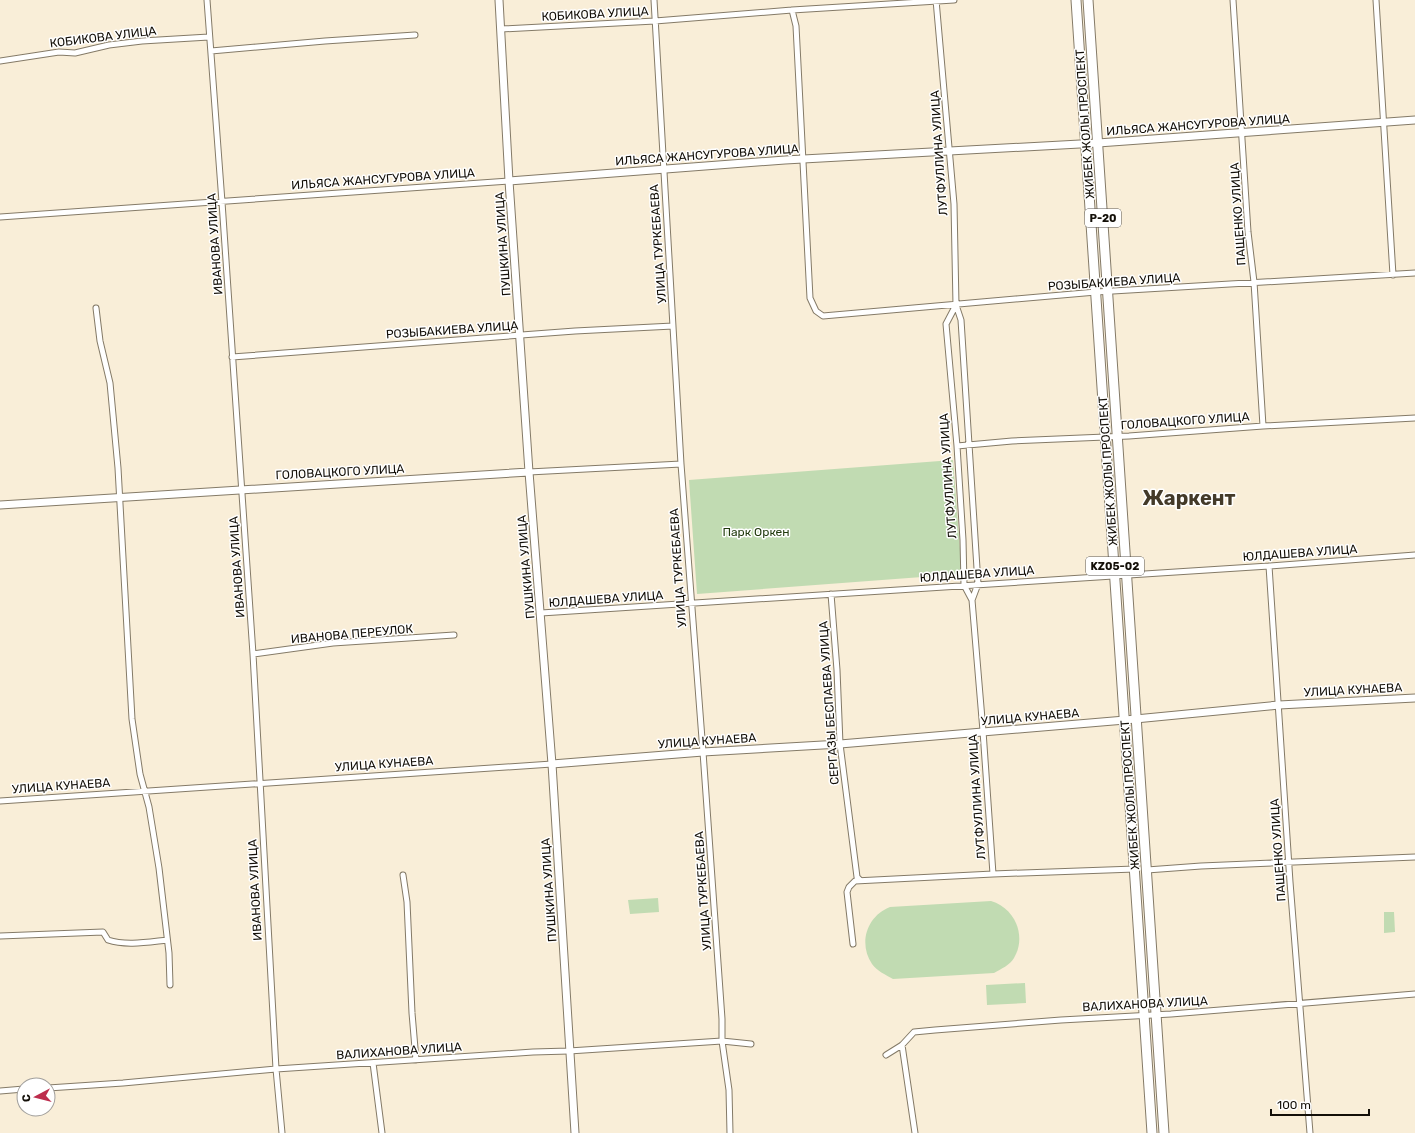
<svg xmlns="http://www.w3.org/2000/svg" width="1415" height="1133" font-family="Rubik,sans-serif">
	<style>
		.green { fill: #c1dbb2 }
		.lines { fill: none; stroke-linecap: round; stroke-linejoin: round }
		.minor-casing { stroke: #847a67; stroke-width: 7 }
		.tertiary-casing { stroke: #847a67; stroke-width: 9 }
		.secondary-casing { stroke: #847a67; stroke-width: 9 }
		.trunk-casing { stroke: #847a67; stroke-width: 11 }
		.minor { stroke: #fff; stroke-width: 5 }
		.tertiary { stroke: #fff; stroke-width: 7 }
		.secondary { stroke: #fff; stroke-width: 7 }
		.trunk { stroke: #fff; stroke-width: 9 }
		.labels { text-anchor: middle; dominant-baseline: central; stroke-width: 3; stroke-linejoin: round; paint-order: stroke }
		.shield { fill: #fff; stroke: #5a5752; stroke-width: 1 }
		.shield-label { font-size: 11px; font-weight: bold; fill: #130f08 }
		.street-label { font-size: 12px; fill: #130f08; stroke: #fff }
		.park-label { font-size: 12px; fill: #1f380b; stroke: #fff }
		.town-label { font-size: 20px; font-weight: bold; fill: #433a29; stroke: #fff }
	</style>
	<rect width="100%" height="100%" fill="#f9eed8"/>
	<!-- green -->
	<path class="green" d="M953 460 962 574 697 594 689 480Z
		M658 898 659 912 630 914 628 900Z
		M991 901C1015 908 1027 936 1014 958 1010 965 1001 969 994 973L893 979C886 975 877 971 872 964 858 943 867 916 890 907Z
		M1384 912H1394L1395 932 1384 933Z
		M1025 983 1026 1003 987 1005 986 985Z"/>
	<g class="lines">
		<defs>
			<path id="minor" d="M207 0 222 202 253 654 276 1069 282 1133
				M654 0 681 464 703 752 722 1019V1041L729 1090 730 1133
				M936 0 954 204 956 305 961 320 978 584 972 600
				M1233 0 1248 232 1254 282 1263 426
				M1376 0 1393 275
				M792 10 796 26 810 298 816 311 823 316 1096 292 1415 273
				M501 29 655 21 792 10 954 0
				M211 51 325 41 415 35
				M0 61 59 52 75 53 109 45 142 41 209 37
				M0 217 509 181
				M956 305 946 324 957 446 963 540 964 585 972 600 983 731 993 874
				M96 308 100 341 110 383 118 468 132 719 140 774 149 807 159 868 169 953 170 985
				M232 357 575 331 673 326
				M957 446 1012 441 1129 436 1263 426 1415 418
				M529 472 681 464
				M1269 566 1290 882 1310 1133
				M831 594 837 670 840 744 857 877 860 880
				M541 613 1269 566 1415 555
				M253 654 333 643 454 635
				M0 801 552 764
				M1147 870 1201 866 1415 857
				M403 875 407 902 412 1013 416 1060
				M0 936 103 932 108 940C126 946 148 942 167 940
				M853 944 847 892 849 887 855 881 993 874 1135 869
				M902 1045 915 1133
				M886 1055 902 1045 914 1032 935 1030 1061 1020 1171 1014 1415 994
				M373 1063 382 1133
				M48 1088 123 1083 276 1069 533 1052 569 1051 722 1041 751 1044
				M0 1091 24 1089"/>
			<path id="tertiary" d="M499 0 509 181
				M1098 143 1415 120
				M552 764 575 1133"/>
			<path id="secondary" d="M1098 143 785 160 509 181 529 472 552 764 703 752 840 744 1125 720 1279 705 1415 698
				M0 505 529 472"/>
			<path id="trunk" d="M1076 0 1152 1133
				M1088 0 1164 1133"/>
		</defs>
		<!-- minor casing -->
		<use href="#minor" class="minor-casing"/>
		<!-- tertiary casing -->
		<use href="#tertiary" class="tertiary-casing"/>
		<!-- secondary casing -->
		<use href="#secondary" class="secondary-casing"/>
		<!-- trunk casing -->
		<use href="#trunk" class="trunk-casing"/>
		<!-- minor -->
		<use href="#minor" class="minor"/>
		<!-- tertiary -->
		<use href="#tertiary" class="tertiary"/>
		<!-- secondary -->
		<use href="#secondary" class="secondary"/>
		<!-- trunk -->
		<use href="#trunk" class="trunk"/>
	</g>
	<g class="labels">
		<!-- shield labels -->
		<g class="shield">
			<rect x="1085" y="209" width="36" height="18" rx="3"/>
			<rect x="1086" y="557" width="58" height="18" rx="3"/>
		</g>
		<g class="shield-label">
			<text x="1103" y="218">Р-20</text>
			<text x="1115" y="566">KZ05-02</text>
		</g>
		<!-- street labels -->
		<g class="street-label">
			<text transform="translate(595 14) rotate(-3)">КОБИКОВА УЛИЦА</text>
			<text transform="translate(103 37) rotate(-7)">КОБИКОВА УЛИЦА</text>
			<text transform="translate(1085 124) rotate(-94)">ЖИБЕК ЖОЛЫ ПРОСПЕКТ</text>
			<text transform="translate(1198 125) rotate(-4)">ИЛЬЯСА ЖАНСУГУРОВА УЛИЦА</text>
			<text transform="translate(939 153) rotate(-94)">ЛУТФУЛЛИНА УЛИЦА</text>
			<text transform="translate(707 155) rotate(-4)">ИЛЬЯСА ЖАНСУГУРОВА УЛИЦА</text>
			<text transform="translate(383 179) rotate(-4)">ИЛЬЯСА ЖАНСУГУРОВА УЛИЦА</text>
			<text transform="translate(1238 214) rotate(-94)">ПАЩЕНКО УЛИЦА</text>
			<text transform="translate(215 244) rotate(-94)">ИВАНОВА УЛИЦА</text>
			<text transform="translate(503 244) rotate(-94)">ПУШКИНА УЛИЦА</text>
			<text transform="translate(658 244) rotate(-94)">УЛИЦА ТУРКЕБАЕВА</text>
			<text transform="translate(1114 282) rotate(-4)">РОЗЫБАКИЕВА УЛИЦА</text>
			<text transform="translate(452 330) rotate(-4)">РОЗЫБАКИЕВА УЛИЦА</text>
			<text transform="translate(1185 421) rotate(-4)">ГОЛОВАЦКОГО УЛИЦА</text>
			<text transform="translate(1108 471) rotate(-94)">ЖИБЕК ЖОЛЫ ПРОСПЕКТ</text>
			<text transform="translate(340 472) rotate(-3)">ГОЛОВАЦКОГО УЛИЦА</text>
			<text transform="translate(948 476) rotate(-94)">ЛУТФУЛЛИНА УЛИЦА</text>
			<text transform="translate(1300 553) rotate(-4)">ЮЛДАШЕВА УЛИЦА</text>
			<text transform="translate(237 567) rotate(-94)">ИВАНОВА УЛИЦА</text>
			<text transform="translate(526 567) rotate(-95)">ПУШКИНА УЛИЦА</text>
			<text transform="translate(678 568) rotate(-94)">УЛИЦА ТУРКЕБАЕВА</text>
			<text transform="translate(977 574) rotate(-4)">ЮЛДАШЕВА УЛИЦА</text>
			<text transform="translate(606 599) rotate(-4)">ЮЛДАШЕВА УЛИЦА</text>
			<text transform="translate(352 634) rotate(-5)">ИВАНОВА ПЕРЕУЛОК</text>
			<text transform="translate(1353 690) rotate(-3)">УЛИЦА КУНАЕВА</text>
			<text transform="translate(829 703) rotate(-94)">СЕРГАЗЫ БЕСПАЕВА УЛИЦА</text>
			<text transform="translate(1030 717) rotate(-5)">УЛИЦА КУНАЕВА</text>
			<text transform="translate(707 741) rotate(-4)">УЛИЦА КУНАЕВА</text>
			<text transform="translate(384 764) rotate(-4)">УЛИЦА КУНАЕВА</text>
			<text transform="translate(61 786) rotate(-4)">УЛИЦА КУНАЕВА</text>
			<text transform="translate(1130 795) rotate(-94)">ЖИБЕК ЖОЛЫ ПРОСПЕКТ</text>
			<text transform="translate(977 797) rotate(-94)">ЛУТФУЛЛИНА УЛИЦА</text>
			<text transform="translate(1278 850) rotate(-94)">ПАЩЕНКО УЛИЦА</text>
			<text transform="translate(255 890) rotate(-93)">ИВАНОВА УЛИЦА</text>
			<text transform="translate(549 890) rotate(-94)">ПУШКИНА УЛИЦА</text>
			<text transform="translate(703 891) rotate(-94)">УЛИЦА ТУРКЕБАЕВА</text>
			<text transform="translate(1145 1004) rotate(-3)">ВАЛИХАНОВА УЛИЦА</text>
			<text transform="translate(399 1051) rotate(-4)">ВАЛИХАНОВА УЛИЦА</text>
		</g>
		<!-- park labels -->
		<g class="park-label">
			<text x="756" y="532">Парк Оркен</text>
		</g>
		<!-- town labels -->
		<g class="town-label">
			<text x="1189" y="498">Жаркент</text>
		</g>
	</g>
	<!-- north arrow -->
	<g transform="translate(36 1097) rotate(263)"><circle r="19" fill="#ffffff" stroke="#a19f9c"/>
	<path d="M0-3L7 15L0 10L-7 15Z" fill="#bd2d4d"/>
	<text y="-6" font-size="11" font-weight="bold" text-anchor="middle" fill="#130f08">С</text>
	</g>
	<!-- scale -->
	<path d="M1271 1109v6h98v-6" fill="none" stroke="#130f08" stroke-width="2"/>
	<text x="1277" y="1109" font-size="12" fill="#130f08" stroke="#ffffff" stroke-width="3" paint-order="stroke">100 m</text>
</svg>
